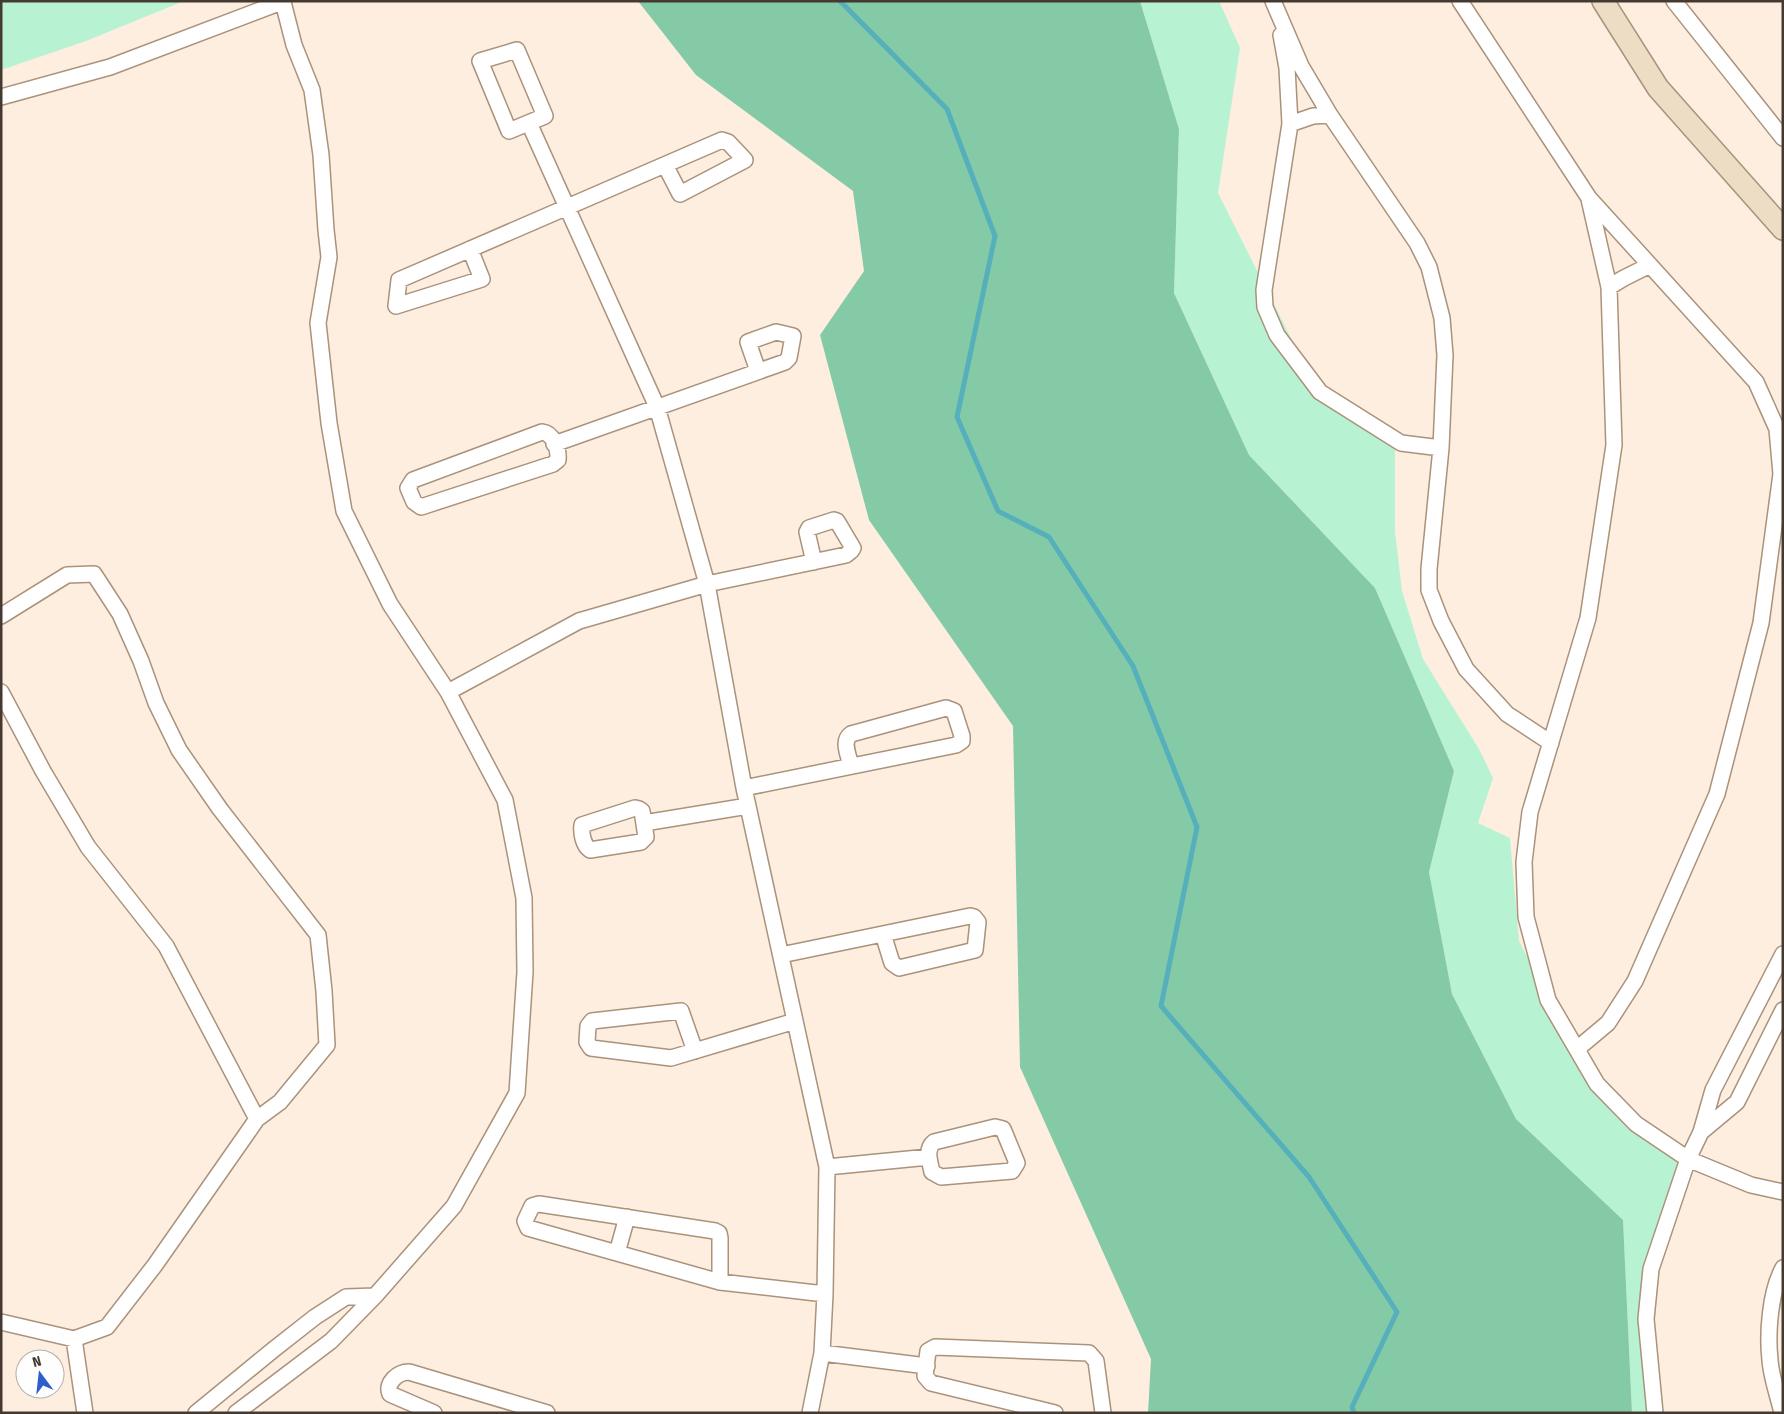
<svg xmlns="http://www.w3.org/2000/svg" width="1784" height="1414" font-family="'Fira Sans Condensed',sans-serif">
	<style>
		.green { fill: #b7f3d2 }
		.forest { fill: #85caa6 }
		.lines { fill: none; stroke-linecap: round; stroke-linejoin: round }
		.stream { stroke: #56b0bb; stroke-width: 5 }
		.street-casing { stroke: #aa927b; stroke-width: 18 }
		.secondary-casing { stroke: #aa927b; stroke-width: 24 }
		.street { stroke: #fff; stroke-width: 15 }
		.secondary { stroke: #ecddc4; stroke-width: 21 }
	</style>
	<rect width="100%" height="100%" fill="#feeedf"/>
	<!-- green -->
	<path class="green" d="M1 1H184L86 41 1 70Z
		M1140 1H1219L1240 48 1218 193 1318 392 1395 435V532L1402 591 1423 659 1479 749 1493 778 1478 823 1510 838 1519 941 1586 1070 1616 1117 1687 1150 1659 1232 1650 1336 1658 1413H1632L1623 1220 1516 1119 1452 994 1429 872 1454 771 1375 588 1249 455 1174 293 1179 129Z"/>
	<!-- forest -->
	<path class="forest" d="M638 1H1140L1179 129 1174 293 1249 455 1375 588 1454 771 1429 872 1452 994 1516 1119 1623 1220 1632 1413H1148L1151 1359 1020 1067 1013 726 869 520 820 335 864 271 853 191 696 75Z"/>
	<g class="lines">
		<!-- stream -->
		<path class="stream" d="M840 1 947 109 995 236 957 417 998 511 1049 537 1133 666 1197 827 1161 1006 1309 1177 1397 1312 1352 1407 1354 1413"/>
		<defs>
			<path id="street" d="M1273 1 1301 66 1330 115 1417 243 1429 267 1442 318 1445 355 1441 448 1429 569V590L1441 621 1466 669 1507 714 1551 743
				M1460 1 1589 198 1756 382 1777 429 1781 474 1761 623 1717 794 1635 981 1608 1023 1577 1049
				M1674 1 1783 138
				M1281 35 1287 68 1290 124 1264 290 1265 307 1277 335 1320 392 1401 443 1441 448
				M517 50 545 116 509 131 480 61Z
				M1 97 110 67 284 1
				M529 123 657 407 707 584 744 788 827 1167 825 1294 822 1353 810 1413
				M1290 124 1313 116 1330 115
				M1589 199 1609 287 1614 445 1588 618 1530 812 1524 862 1526 917 1548 1000 1597 1084 1636 1124 1688 1159 1751 1185 1783 1192
				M470 249 482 279 396 306 399 280 722 140 728 142 745 160 680 194 665 165
				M1609 287 1624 278 1650 265
				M542 432C553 433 559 449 558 460L553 464 421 507 414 502 408 488 413 480Z
				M554 444 785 362 789 358 793 336 776 332 748 342 758 371
				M1 616 67 575 94 574 120 614 141 661 156 703 179 750 220 809 318 935 324 991 327 1045 280 1102 257 1119 155 1265 107 1327 74 1339 1 1322
				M1 692 43 771 88 847 166 946 257 1119
				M448 692 579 621 707 584 846 555 851 551 853 548 837 521 834 520 809 528 807 532 814 562
				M744 788 956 745 962 741V736L954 711 946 708 851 734C841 741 849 756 851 766
				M635 808 639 809 642 811 646 837 641 842 590 850C583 845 581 833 582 825Z
				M644 823 748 806
				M781 955 970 916 974 917 978 922 975 950 899 968 892 963 883 934
				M695 1051 681 1011 592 1021 588 1026 587 1042 591 1048 671 1058 795 1021
				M995 1127 1003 1129 1017 1163 1012 1171 941 1177 932 1172C930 1162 925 1149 934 1142Z
				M1701 1132 1737 1102 1783 1010
				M827 1167 929 1157
				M617 1253 627 1217
				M720 1282V1238L719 1233 715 1231 539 1204 532 1206 525 1221 528 1228 720 1282 825 1294
				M74 1339 85 1413
				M822 1353 927 1366
				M196 1413 273 1350 315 1317 346 1297 375 1296
				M236 1413 331 1341 375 1296 454 1206 517 1093 525 972 524 898 505 800 448 692 390 604 344 511 329 423 318 323 329 257 326 230 321 155 312 90 294 45 283 2
				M434 1413 390 1394C385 1383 398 1372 409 1372L547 1413
				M1055 1413 931 1383 925 1376 928 1351 935 1347 1089 1353 1096 1361 1103 1413
				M1655 1413 1646 1319 1651 1269 1688 1159 1701 1132 1713 1090 1783 954
				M1782 1413C1778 1395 1771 1377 1770 1360 1767 1333 1770 1292 1783 1268"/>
			<path id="secondary" d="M1603 1 1658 88 1783 229"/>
		</defs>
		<!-- street casing -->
		<use href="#street" class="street-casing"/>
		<!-- secondary casing -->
		<use href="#secondary" class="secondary-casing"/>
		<!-- street -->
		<use href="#street" class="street"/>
		<!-- secondary -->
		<use href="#secondary" class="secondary"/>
	</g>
	<!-- border -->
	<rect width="1784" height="1414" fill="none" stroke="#443a31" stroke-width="5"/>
	<!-- north arrow -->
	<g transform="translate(40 1374) rotate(345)"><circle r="24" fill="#fefefe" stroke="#b4b0ac"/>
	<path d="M0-4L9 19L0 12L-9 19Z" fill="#2e5ecd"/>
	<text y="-8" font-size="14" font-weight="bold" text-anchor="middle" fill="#443a31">N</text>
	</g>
</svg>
